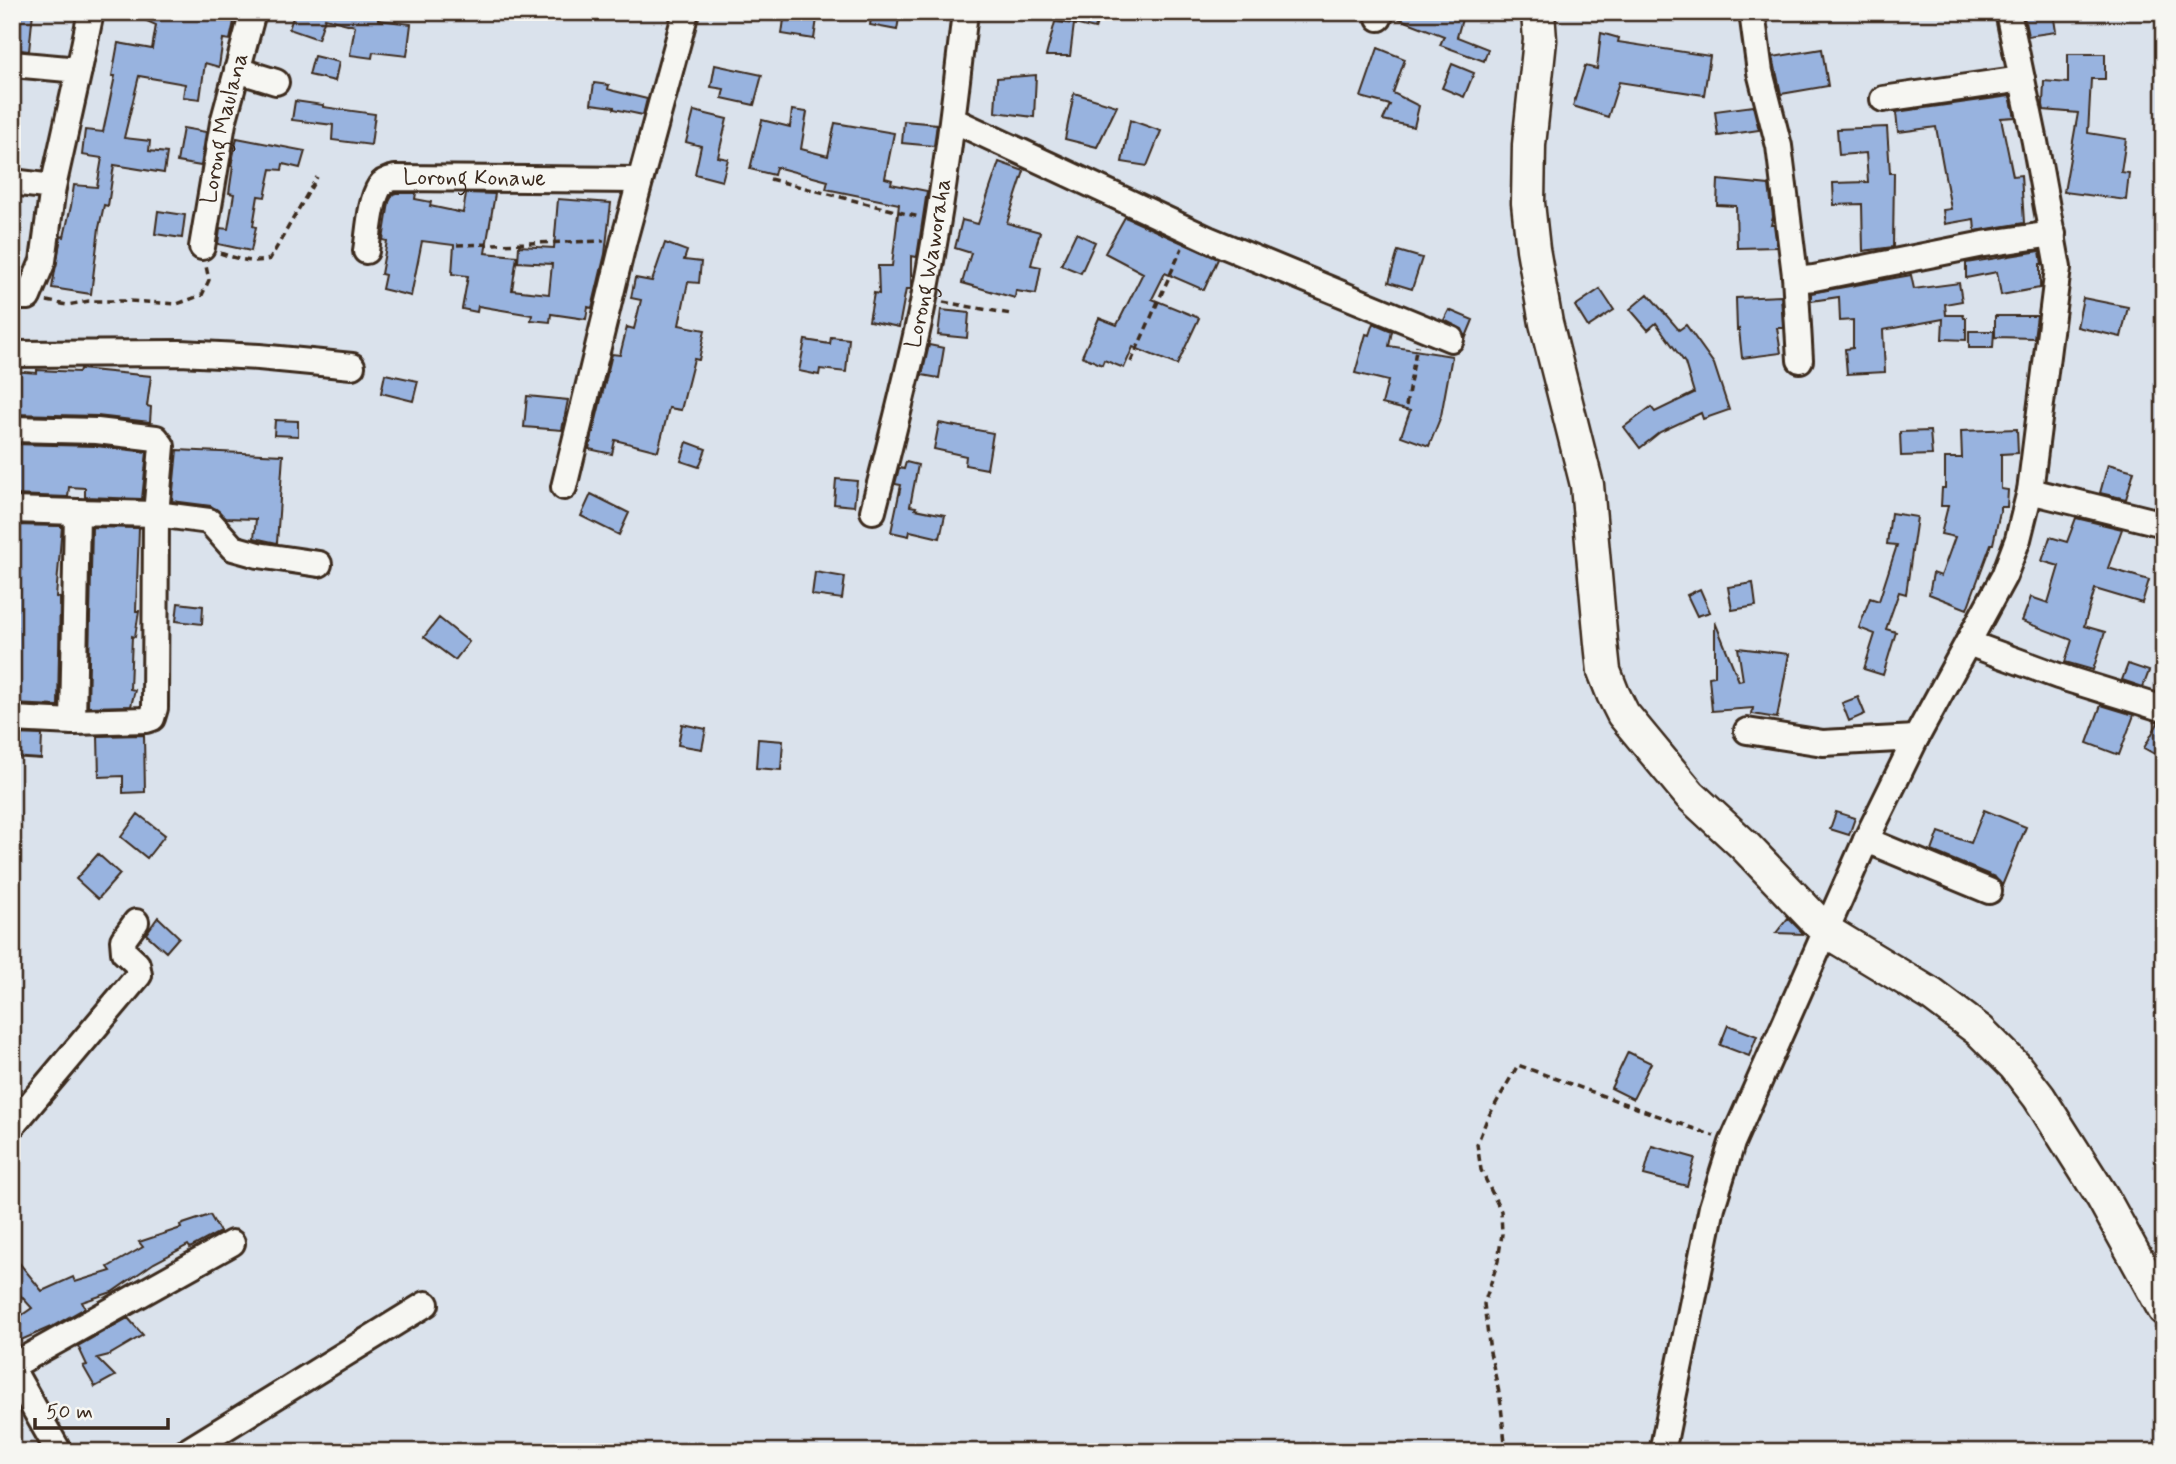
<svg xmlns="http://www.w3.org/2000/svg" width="2176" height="1464" font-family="Mynerve,sans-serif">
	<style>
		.building { fill: #98b3df; stroke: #3b2a1e; stroke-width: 2 }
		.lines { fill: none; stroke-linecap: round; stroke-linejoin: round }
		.minor-casing { stroke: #3b2a1e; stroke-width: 30 }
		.major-casing { stroke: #3b2a1e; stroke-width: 37 }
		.path { stroke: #3b2a1e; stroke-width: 3.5; stroke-dasharray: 7 5; stroke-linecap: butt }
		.minor { stroke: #f6f6f2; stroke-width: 24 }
		.major { stroke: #f6f6f2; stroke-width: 32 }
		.labels { text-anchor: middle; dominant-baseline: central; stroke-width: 7; stroke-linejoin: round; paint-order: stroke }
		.street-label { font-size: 23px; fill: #3b2a1e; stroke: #f6f6f2 }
	</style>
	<rect width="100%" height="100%" fill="#dae2ec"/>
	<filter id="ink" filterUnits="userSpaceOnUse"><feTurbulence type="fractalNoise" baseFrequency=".0143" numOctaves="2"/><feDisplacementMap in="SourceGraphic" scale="14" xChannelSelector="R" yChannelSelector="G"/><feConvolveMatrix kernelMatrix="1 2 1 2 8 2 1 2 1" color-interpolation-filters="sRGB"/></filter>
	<g filter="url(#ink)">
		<!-- building -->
		<path class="building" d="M12 12H33L29 51 12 49Z
			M127 12H213L235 17 230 40 223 39 219 67 205 63 200 99 183 97 185 84 139 76 124 138 150 141 149 151 167 153 164 173 114 165 108 206 104 205 99 228 91 294 52 288 61 236 64 237 71 206 74 185 97 187 102 158 82 155 85 130 103 132 115 76H112L118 43 152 49 156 25Z
			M295 12H366L379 14 378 20 411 24 407 56 373 52 372 58 350 55 355 26 325 18 318 39 289 29Z
			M785 12H818L814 39 782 34Z
			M872 12H900L897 30 870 25Z
			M1050 12H1100L1095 29 1049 18Z
			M1395 12H1464L1457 37 1488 49 1484 61 1440 45 1444 36 1395 17Z
			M2023 12H2053L2056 32 2028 36Z
			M1055 22 1074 24 1070 56H1046Z
			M1601 33 1619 38 1618 42 1710 56 1704 95 1619 82 1608 117 1573 106 1585 66 1597 69Z
			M1378 48 1405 59 1393 93 1419 106 1414 127 1383 120 1390 105 1361 97Z
			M1822 49 1828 86 1781 94 1773 57Z
			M2068 54H2105V79H2091L2088 133 2126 139 2121 172 2129 173 2126 200 2064 192 2078 113 2044 110 2043 105 2044 81 2068 83Z
			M314 56 339 62 335 81 309 75Z
			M1452 64 1474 73 1464 97 1442 88Z
			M715 65 762 75 754 105 722 98 724 89 711 87Z
			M1036 75 1034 117 995 112 997 78Z
			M594 83 609 85 608 89 614 91 647 99 643 115 614 109V107L591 104Z
			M1074 93 1117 106 1097 147 1065 139Z
			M2010 96 2015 117 2001 118 2013 176 2021 175 2024 223 1975 231 1974 219 1945 224 1943 210 1951 209 1936 127 1898 132 1896 112Z
			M295 101 323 105V107L375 114 371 145 332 140 333 125 292 120Z
			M1753 106 1759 130 1718 136 1715 111Z
			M792 110 807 112 801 149 828 156 835 123 894 133 885 178 892 180 891 184 927 191 917 257 911 256V289H906L899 327 869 321 874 293 879 294 878 266H892L899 204 826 189 828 181 776 167 774 175 750 169 762 120 790 127Z
			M694 111 727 119 718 157 728 159 722 181 695 174 701 146 686 142Z
			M1130 120 1161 131 1147 166 1122 162Z
			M904 121 937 124 934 146 902 143Z
			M1887 127 1890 173H1894L1893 247 1863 251 1862 204 1834 205 1833 183 1868 182 1866 153 1839 155 1837 129Z
			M183 128 206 132 201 166 177 162Z
			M237 138 305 151 300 168 283 164 282 170 271 169 265 197 258 196 253 226 256 227 251 251 218 244 220 228 228 229 234 194 229 193 233 166H231Z
			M999 162 1024 171 1007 223 1040 232 1031 265 1041 267 1036 294 1016 291 1015 298 962 283 971 253 955 248 962 220 978 224Z
			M1718 180 1769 185 1773 217 1771 225H1774L1777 247 1737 248 1736 206 1717 205Z
			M396 193H416L415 199 431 202 430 206 463 213 466 193 495 194 485 253 517 256 512 290 549 294 552 264 518 262 519 246 554 248 558 199 611 203 605 254 592 308 588 307 586 319 551 314 550 322 531 320 532 315 478 306 477 312 462 309 468 276 452 274 454 245 422 241 411 296 382 289 385 275 381 274 387 241 383 240 389 202 393 194Z
			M158 211 185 215 182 238 155 234Z
			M1125 217 1218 259 1204 290 1165 273 1152 299 1199 318 1177 365 1133 347 1124 368 1104 360 1102 365 1082 356 1099 318 1117 325 1143 273 1105 253Z
			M1076 233 1095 242 1081 273 1061 265Z
			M665 243 687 251 684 260 701 262 699 283 688 282 679 325 705 330 699 360 694 359 681 410 669 408 658 451 615 440 612 454 589 449 612 354 620 355 627 327 634 329 641 300 631 298 635 278 652 281Z
			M1398 251 1422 258 1412 289 1389 282Z
			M2040 251 2042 264H2040V288L2001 295 1997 272 1966 278V263Z
			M1911 275 1914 289 1959 283 1962 301 1945 304 1946 315H1963L1964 318H1966V340L1942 339 1943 319 1883 330 1885 372 1847 374 1845 349 1853 348V320L1840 321 1839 297 1811 301V293Z
			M1600 289 1614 310 1588 327 1575 306Z
			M1648 294 1679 330 1686 325 1714 364 1729 410 1703 419 1701 413 1660 432 1640 448 1624 427 1651 407 1655 412 1694 393 1685 363 1656 323 1648 330 1630 309Z
			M1781 296 1783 328H1777L1781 353 1742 358 1739 329 1737 330 1736 298Z
			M2083 298 2128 307 2121 337 2077 327Z
			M941 310 969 313 967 338 938 335Z
			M1449 310 1473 320 1466 337 1462 329 1444 320Z
			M1995 316H2037L2034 338 1995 337Z
			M1373 323 1392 331 1389 346 1452 356 1441 416 1429 446 1401 436 1410 411 1382 404 1388 381 1355 373 1366 334 1369 335Z
			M1969 331H1994L1993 348H1969Z
			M831 337 849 339 846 372 820 369 819 375 799 371 805 340 830 344Z
			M929 345 944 348 939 378 922 375Z
			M80 369 151 376 147 406 151 407 150 422 97 416 12 414V371L37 373V370L79 372Z
			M385 374 418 381 413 401 381 393Z
			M527 396 568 400 562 430 524 427Z
			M275 420 298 421V436L274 435Z
			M939 423 993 433 987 469 965 465 966 456 934 449Z
			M2017 429 2018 453 2001 454V489L2008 490 2007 507H2001L1993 544H1991L1967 609 1929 594 1933 573 1941 576 1955 537 1941 534 1948 506H1941L1942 488H1945V458H1962L1961 431Z
			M1930 431 1932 455 1901 456 1900 432Z
			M687 442 706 449 699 467 681 461Z
			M12 444 96 446 147 452 142 499 85 497V488L69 487 68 497 12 495Z
			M177 450 283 455 277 543 254 538 256 519 226 518 211 506 172 501Z
			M906 462 918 465 910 506 916 507 915 509 945 515 940 538 910 531 909 536 891 532 901 485 895 484 899 468 904 469Z
			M2108 464 2134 471 2126 499 2100 493Z
			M836 479 857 481 854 506 834 504Z
			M591 494 629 513 619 535 581 516Z
			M1891 513 1917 517 1906 594 1899 592 1886 629 1896 632 1883 675 1864 669 1875 634 1859 628 1870 598 1879 601 1897 545 1887 544Z
			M2076 518 2122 529 2108 568 2149 580 2142 603 2095 589 2084 626 2105 632 2093 670 2065 662 2072 640 2022 621 2031 597 2048 603 2059 566 2042 561 2050 537 2067 542Z
			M12 525 62 526 56 597 60 598 58 706 12 704Z
			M92 527 139 528 136 611H139L135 637 132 636 130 689 135 690 131 706 88 707Z
			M815 572 845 577 842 599 812 595Z
			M1753 583 1756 606 1732 610 1728 587Z
			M1700 589 1710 612 1697 616 1687 595Z
			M178 603 203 606 202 624 176 621Z
			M439 618 469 642 455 660 424 637Z
			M1715 622 1739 681 1743 680 1738 648 1789 654 1777 718 1752 714 1753 708 1712 711 1709 677 1715 676Z
			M2128 664 2149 671 2143 687 2122 680Z
			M1858 697 1865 714 1849 721 1842 703Z
			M2101 705 2134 715 2119 755 2087 743Z
			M2158 723H2164V759L2144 748Z
			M682 724 706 729 702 749 678 745Z
			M12 734 42 735 41 759 12 757Z
			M144 735 145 792 123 793V776L99 777 98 736Z
			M758 739 783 741 781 770 756 768Z
			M1984 810 2026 827 2002 886 1995 877 1932 851 1939 832 1971 843Z
			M1836 812 1855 818 1849 835 1830 829Z
			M138 814 165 835 147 858 121 837Z
			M98 854 120 874 98 899 76 879Z
			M158 917 179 937 166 952 146 934Z
			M1788 918 1804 934 1776 933Z
			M1728 1025 1757 1036 1749 1056 1720 1045Z
			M1628 1052 1651 1063 1633 1099 1611 1088Z
			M1652 1146 1695 1158 1687 1186 1644 1175Z
			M210 1215 220 1232 190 1248 188 1245 154 1263 112 1292 82 1302 85 1308 53 1326 12 1344V1322L32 1308 12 1286V1254L42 1291 73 1277 75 1282 111 1271 108 1267 143 1247 139 1242 181 1228 180 1225Z
			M128 1318 143 1335 109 1355 97 1358 115 1376 95 1387 83 1366 87 1365 78 1346Z"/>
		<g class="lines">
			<defs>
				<g id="minor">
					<path d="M1752 12 1760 72 1779 146 1795 275 1800 360"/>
					<path d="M1379 18 1381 12"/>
					<path d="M12 64 79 70 53 187"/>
					<path d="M79 70 91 12"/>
					<path d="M237 70 276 82"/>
					<path d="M1883 99 2022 79"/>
					<path d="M953 120 1208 239 1451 339"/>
					<path d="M12 182 53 187 43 261 28 297H12"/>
					<path id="s1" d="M202 247 223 123 253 12"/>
					<path id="s2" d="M366 251C369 233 370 201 380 186 383 181 389 179 395 178L640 180"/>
					<path d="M1795 275 1804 279 1814 278 1984 244 2053 234"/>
					<path d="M12 354 180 353 259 357 352 366"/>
					<path d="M12 429 97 431 156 438 162 446 156 514 155 708 152 718 146 720 73 722 12 719"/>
					<path d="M564 487 624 240 686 12"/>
					<path d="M2030 491 2164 524"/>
					<path d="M12 510 77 512"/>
					<path id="s3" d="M873 511C891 440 910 369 924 298 943 203 954 108 965 12"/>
					<path d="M1968 643 2058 676 2164 709"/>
					<path d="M73 722 77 512 156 514 209 521 233 548 258 555 319 564"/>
					<path d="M1747 731 1823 743 1916 738"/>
					<path d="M1866 840 1989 891"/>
					<path d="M12 1126 139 975 137 964 124 952 123 940 136 922"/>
					<path d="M12 1366 232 1243"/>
					<path d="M12 1369 59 1452"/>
					<path d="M186 1452 426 1304"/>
					<path d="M1662 1452 1712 1207 1732 1143 1866 840 1916 738 2004 576 2018 539 2030 491 2058 268 2035 142 2008 12"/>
				</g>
				<path id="major" d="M1538 12 1540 40 1529 145 1528 203 1533 249 1546 323 1587 485 1601 643 1604 671 1613 694 1623 714 1690 795 1744 845 1826 931 1932 995 1980 1031 2015 1066 2039 1097 2103 1198 2164 1309"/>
			</defs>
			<!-- minor casing -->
			<use href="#minor" class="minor-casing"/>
			<!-- major casing -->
			<use href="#major" class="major-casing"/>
			<!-- path -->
			<path class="path" d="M770 179 919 217
				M457 245 604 241
				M220 253C238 259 252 264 270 259L317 177
				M47 301 67 305 89 301H130L177 304 202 295 209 280 206 266
				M943 302 1011 314
				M1131 362 1182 248
				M1406 406 1417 345
				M1506 1452 1500 1397 1490 1352 1484 1304 1498 1261 1502 1234 1501 1211 1481 1170 1477 1144 1487 1119 1518 1065 1714 1136"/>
			<!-- minor -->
			<use href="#minor" class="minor"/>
			<!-- major -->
			<use href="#major" class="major"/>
		</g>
	</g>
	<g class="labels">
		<!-- street labels -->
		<g class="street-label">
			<text stroke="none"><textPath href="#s1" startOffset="121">Lorong Maulana</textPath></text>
			<text stroke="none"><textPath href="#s2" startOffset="164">Lorong Konawe</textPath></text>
			<text stroke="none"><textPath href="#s3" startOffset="254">Lorong Waworaha</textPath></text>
		</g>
	</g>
	<!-- margin -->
	<rect width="2176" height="1464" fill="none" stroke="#f6f6f2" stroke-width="42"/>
	<rect x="21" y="21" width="2134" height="1422" fill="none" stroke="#3b2a1e" stroke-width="2.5" filter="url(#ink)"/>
	<!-- scale -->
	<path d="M35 1418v10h133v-10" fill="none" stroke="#3b2a1e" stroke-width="3.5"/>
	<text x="46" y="1418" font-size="21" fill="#3b2a1e" stroke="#f6f6f2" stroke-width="5" paint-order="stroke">50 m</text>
</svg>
